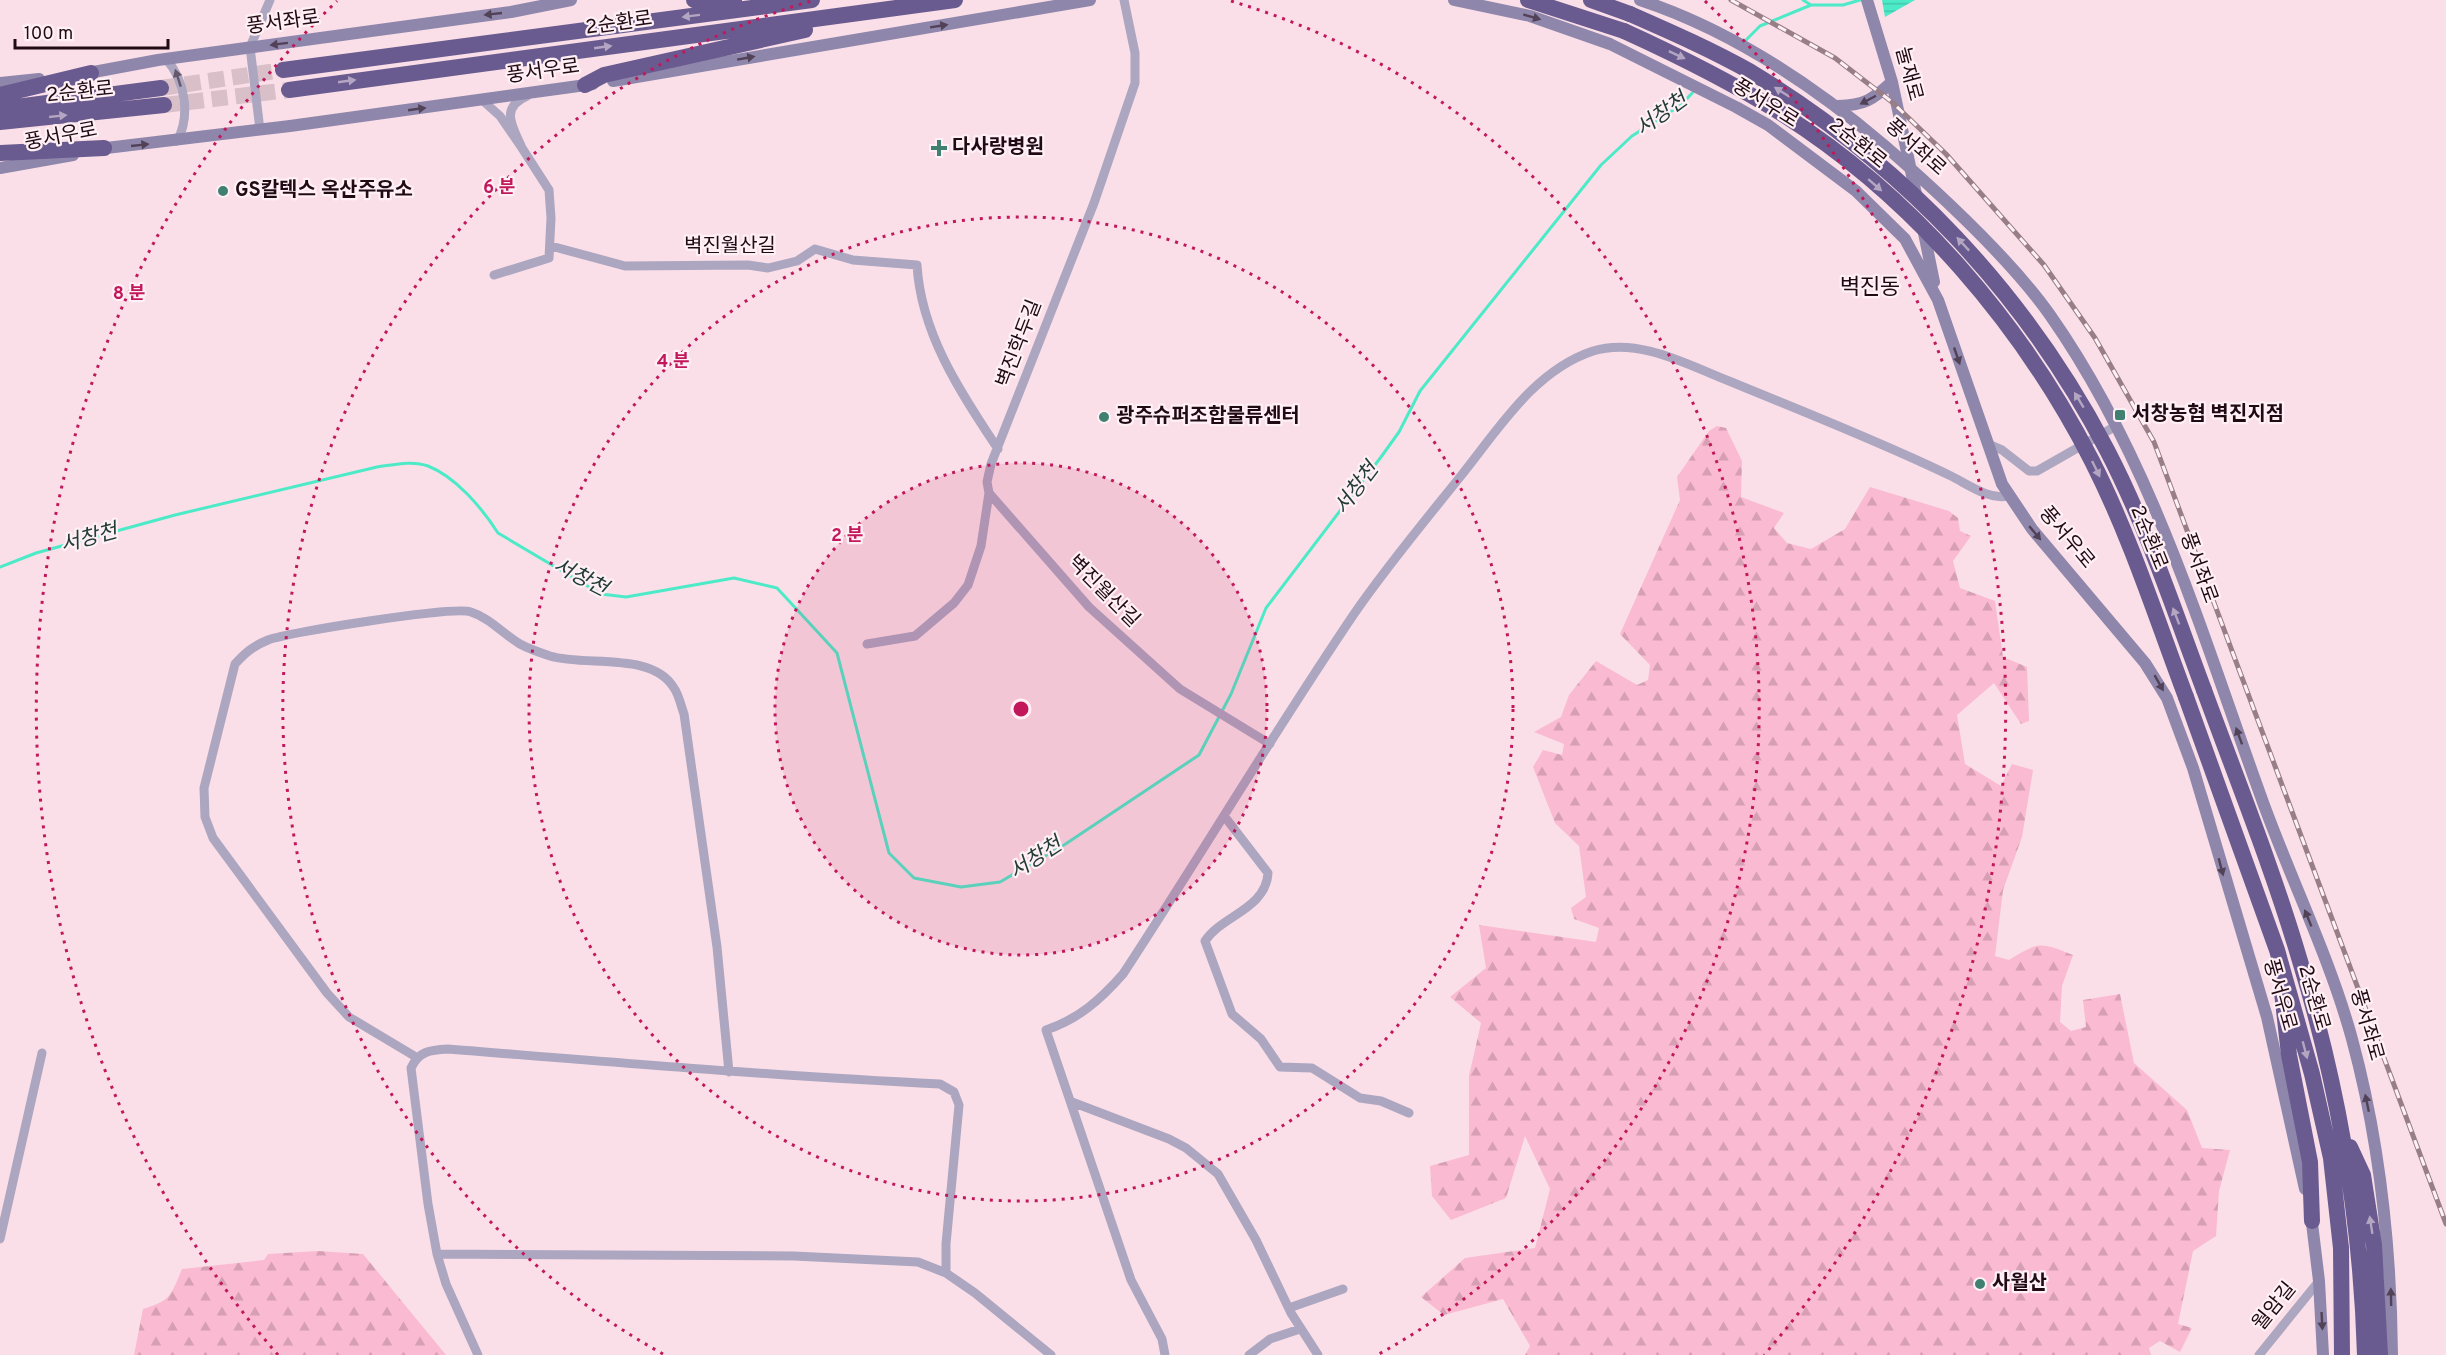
<svg xmlns="http://www.w3.org/2000/svg" width="2446" height="1355" font-family="Overpass,'Noto Sans KR',sans-serif">
	<style>
		.forest { fill: url(#forest-firs) }
		.water { fill: url(#water-rules) }
		.lines { fill: none; stroke-linecap: round; stroke-linejoin: round }
		.stream { stroke: #4deac8; stroke-width: 3 }
		.highway-tunnel { stroke: #d9bfc8; stroke-width: 16; stroke-dasharray: 16 8; stroke-linecap: butt }
		.street { stroke: #aca6c0; stroke-width: 9 }
		.secondary { stroke: #8f86ab; stroke-width: 12 }
		.highway { stroke: #695b8f; stroke-width: 16 }
		.rail-casing { stroke: #977e87; stroke-width: 5 }
		.rail { stroke: #fef0f5; stroke-width: 3; stroke-dasharray: 9; stroke-linecap: butt }
		.highway-bridge { stroke: #695b8f; stroke-width: 16 }
		.oneway { fill: #524257 }
		.oneway2 { fill: #b4a6c2 }
		.oneway3 { fill: #66586a }
		.ring { fill: none; stroke: #c2185b; stroke-width: 3; stroke-dasharray: 3 6 }
		.poi-dot { fill: #3f8070; stroke: #fef0f5; stroke-width: 2 }
		.labels { text-anchor: middle; dominant-baseline: central; stroke-width: 4.5; stroke-linejoin: round; paint-order: stroke }
		.street-label { font-size: 20px; fill: #200a13; stroke: #fef0f5 }
		.poi-label { font-size: 20px; font-weight: bold; fill: #200a13; stroke: #fef0f5; text-anchor: start }
		.water-label { font-size: 21px; font-style: italic; fill: #233c36; stroke: #fef0f5 }
		.quarter-label { font-size: 22px; fill: #200a13; stroke: #fef0f5 }
		.centre { fill: #c2185b; stroke: #fef0f5; stroke-width: 3 }
		.ring-label { font-size: 18px; text-anchor: middle; font-weight: bold; fill: #c2185b; stroke: #fef0f5; stroke-width: 4.5; stroke-linejoin: round; paint-order: stroke }
	</style>
	<defs>
		<pattern id="forest-firs" width="22" height="20" patternUnits="userSpaceOnUse" patternTransform="scale(1.5)"><rect width="22" height="20" fill="#fabad1"/><path d="M5 1l3.5 6h-7zM16 11l3.5 6h-7z" fill="#d69fb3"/></pattern>
		<pattern id="water-rules" width="6" height="5" patternUnits="userSpaceOnUse" patternTransform="scale(1.5)"><rect width="6" height="5" fill="#4deac8"/><path d="M0 2.5h6" fill="none" stroke="#43c7ab"/></pattern>
	</defs>
	<rect width="100%" height="100%" fill="#fadfe8"/>
	<!-- forest -->
	<path class="forest" d="M1717 426 1726 428 1742 461 1741 497 1784 513 1774 528 1787 543 1811 549 1845 529 1870 487 1949 511 1958 518 1960 531 1971 536 1953 561 1960 588 1995 601 2003 657 2027 667 2029 721 2021 724 1994 683 1957 715 1965 764 2001 786 2012 764 2033 770 2022 837 2003 890 1995 956 2009 960C2039 941 2041 942 2073 955L2062 986 2060 1022 2071 1031 2086 1027 2083 1000 2120 994 2134 1063 2187 1110 2202 1148 2230 1150 2219 1191 2216 1236 2193 1251 2178 1324 2192 1328 2180 1352 2160 1341 2149 1348 2151 1355H1525L1530 1346 1503 1299 1444 1315 1421 1297 1465 1258 1535 1248 1550 1189 1525 1136 1506 1198 1451 1220 1432 1196 1430 1166 1469 1155V1076L1481 1023 1450 997 1486 968 1479 925 1596 942 1599 928 1574 919 1571 908 1586 897 1579 846 1555 823 1533 767 1543 750 1562 755 1564 744 1534 732 1561 717 1569 695 1596 661 1637 685 1648 680 1650 665 1620 634 1680 500 1677 477 1709 431Z
		M318 1251 363 1254 446 1355H134L143 1309C171 1301 171 1295 182 1269L264 1260 268 1254Z"/>
	<!-- water -->
	<path class="water" d="M1882 0H1915L1885 17Z"/>
	<g class="lines">
		<!-- stream -->
		<path class="stream" d="M1803 0 1811 5
			M1743 43 1760 26 1811 5H1843L1860 0
			M0 567 36 553 175 515 377 467C393 465 412 460 428 466 456 477 482 508 498 533L601 594 626 597 734 578 777 588 837 653 889 853 914 878 961 887 1000 882 1064 845 1199 755 1231 694 1266 608 1381 457 1399 432 1420 391 1601 165 1632 136 1681 105 1695 90"/>
		<!-- highway-tunnel -->
		<path class="highway-tunnel" d="M161 88 283 70
			M164 105 289 90"/>
		<!-- street -->
		<path class="street" d="M166 59C185 80 191 116 177 141
			M482 100 500 116 522 148C513 127 499 108 527 96
			M260 130 250 47 270 0
			M551 246 625 266 748 265 768 268 797 261 815 249 853 260 917 265C921 334 961 393 998 449
			M494 275 549 258 551 218 549 190 522 148
			M1988 444 2002 450 2029 471H2037L2116 426
			M989 493 1089 607 1180 689 1270 744
			M867 644 915 636 954 603 968 585 981 546 989 493 987 482 991 464 1094 203 1135 83V53L1124 0
			M1225 817 1268 873C1266 909 1221 916 1205 941L1232 1014 1261 1039 1280 1067 1312 1068 1360 1098 1381 1101 1409 1113
			M416 1057 349 1017 327 993 213 838 205 817 204 788 235 664C245 653 253 646 268 640 289 632 454 606 471 612 490 618 503 634 520 644 529 649 541 653 550 656 586 667 652 651 674 688 679 695 681 706 684 714L717 947 729 1072
			M1072 1102 1169 1139 1186 1148 1218 1174 1256 1240 1291 1313 1318 1355
			M0 1239 42 1053
			M437 1254 794 1256 918 1262 946 1273 975 1293 1051 1355
			M1289 1308 1343 1289
			M478 1355 446 1284 437 1254 428 1204 411 1068C419 1051 430 1050 448 1049 612 1062 776 1076 940 1084L954 1092 959 1105 946 1244V1273
			M1165 1355 1162 1339 1131 1280 1046 1030C1079 1019 1101 999 1123 974 1201 855 1274 732 1354 614 1387 566 1424 522 1460 477 1498 430 1533 371 1593 351 1639 337 1688 365 1729 381 1804 412 1879 441 1951 476 1969 485 1989 500 2008 496
			M1249 1355 1270 1339 1300 1329
			M2259 1355 2319 1281"/>
		<!-- secondary -->
		<path class="secondary" d="M1454 0 1530 16 1610 44 1736 107 1768 125 1856 191 1905 239 1938 300 2002 484 2032 529 2145 663 2167 698 2193 768 2267 1017 2305 1189
			M1640 0C1731 30 1812 84 1885 146 1939 193 2009 257 2050 315 2151 459 2201 631 2260 794 2289 876 2329 955 2352 1039 2380 1142 2391 1249 2392 1355
			M1867 0 1892 82 1917 199
			M83 74 158 60 511 12 571 0
			M613 81 1090 0
			M0 83 39 79
			M1838 106C1865 105 1872 100 1892 82
			M98 149 290 126 593 84
			M0 168 73 155
			M1923 228 1934 282
			M2311 1215 2319 1281 2323 1355"/>
		<!-- highway -->
		<path class="highway" d="M694 0 734 1
			M1528 0 1624 31
			M1591 0 1630 14
			M283 70 812 0
			M585 85 604 75 805 30
			M289 90 955 0
			M0 95 91 73
			M0 109 161 88
			M0 122 164 105
			M0 153 104 148
			M2204 690C2237 780 2273 869 2300 961 2339 1089 2361 1221 2365 1355
			M2186 697 2277 950 2312 1074 2331 1158 2341 1248 2342 1355
			M2282 992 2289 1055 2310 1162 2312 1221
			M2350 1147 2363 1175 2374 1245 2380 1355"/>
		<defs>
			<path id="rail" d="M1731 0 1835 58 1892 102 1946 154 2044 265 2095 338 2154 442 2446 1224"/>
		</defs>
		<!-- rail casing -->
		<use href="#rail" class="rail-casing"/>
		<!-- rail -->
		<use href="#rail" class="rail"/>
		<!-- highway-bridge -->
		<path class="highway-bridge" d="M1630 14C1671 32 1712 50 1751 72 1903 164 2025 293 2107 450 2147 527 2174 610 2204 690
			M1624 31C1679 56 1733 83 1784 115 1914 198 2022 324 2092 461 2130 536 2156 617 2186 697"/>
	</g>
	<!-- one-way arrows -->
	<defs><path id="oneway-solid" d="M-6-.8H1V-3.2L6.5 0L1 3.2V.8H-6Z" transform="scale(1.5)"/></defs>
	<g class="oneway">
		<use href="#oneway-solid" transform="translate(493 14) rotate(174)"/>
		<use href="#oneway-solid" transform="translate(1532 17) rotate(16)"/>
		<use href="#oneway-solid" transform="translate(939 26) rotate(-9)"/>
		<use href="#oneway-solid" transform="translate(279 44) rotate(173)"/>
		<use href="#oneway-solid" transform="translate(746 58) rotate(-10)"/>
		<use href="#oneway-solid" transform="translate(1868 100) rotate(152)"/>
		<use href="#oneway-solid" transform="translate(417 109) rotate(-8)"/>
		<use href="#oneway-solid" transform="translate(140 145) rotate(-6)"/>
		<use href="#oneway-solid" transform="translate(1957 356) rotate(71)"/>
		<use href="#oneway-solid" transform="translate(2035 533) rotate(50)"/>
		<use href="#oneway-solid" transform="translate(2159 683) rotate(60)"/>
		<use href="#oneway-solid" transform="translate(2239 736) rotate(-110)"/>
		<use href="#oneway-solid" transform="translate(2221 867) rotate(75)"/>
		<use href="#oneway-solid" transform="translate(2308 918) rotate(-112)"/>
		<use href="#oneway-solid" transform="translate(2367 1103) rotate(-102)"/>
		<use href="#oneway-solid" transform="translate(2391 1297) rotate(-91)"/>
		<use href="#oneway-solid" transform="translate(2322 1321) rotate(87)"/>
	</g>
	<g class="oneway2">
		<use href="#oneway-solid" transform="translate(691 16) rotate(173)"/>
		<use href="#oneway-solid" transform="translate(603 47) rotate(-8)"/>
		<use href="#oneway-solid" transform="translate(1677 55) rotate(25)"/>
		<use href="#oneway-solid" transform="translate(347 81) rotate(-8)"/>
		<use href="#oneway-solid" transform="translate(1782 92) rotate(-148)"/>
		<use href="#oneway-solid" transform="translate(58 116) rotate(-6)"/>
		<use href="#oneway-solid" transform="translate(1875 185) rotate(41)"/>
		<use href="#oneway-solid" transform="translate(1963 244) rotate(-133)"/>
		<use href="#oneway-solid" transform="translate(2079 400) rotate(-121)"/>
		<use href="#oneway-solid" transform="translate(2096 469) rotate(64)"/>
		<use href="#oneway-solid" transform="translate(2176 616) rotate(-111)"/>
		<use href="#oneway-solid" transform="translate(2305 1050) rotate(75)"/>
		<use href="#oneway-solid" transform="translate(2371 1225) rotate(-99)"/>
	</g>
	<use class="oneway3" href="#oneway-solid" transform="translate(178 78) rotate(-108)"/>
	<!-- distance rings -->
	<circle cx="1021" cy="709" r="246" fill="#c2185b" fill-opacity=".12"/>
	<g class="ring">
		<circle cx="1021" cy="709" r="246"/>
		<circle cx="1021" cy="709" r="492"/>
		<path d="M663 1354A738 738 0 0 1 811 1M1231 1A738 738 0 0 1 1379 1354"/>
		<path d="M278 1355A984 984 0 0 1 337 1M1705 1A984 984 0 0 1 1764 1355"/>
	</g>
	<!-- markers -->
	<g class="poi-dot">
		<path d="M936 139h6v6h6v6h-6v6h-6v-6h-6v-6h6z"/>
		<circle cx="223" cy="191" r="6"/>
		<rect x="2114" y="409" width="12" height="12" rx="3"/>
		<circle cx="1104" cy="417" r="6"/>
		<circle cx="1980" cy="1284" r="6"/>
	</g>
	<g class="labels">
		<!-- street labels -->
		<g class="street-label">
			<text transform="translate(283 23) rotate(-8)">풍서좌로</text>
			<text transform="translate(619 24) rotate(-8)">2순환로</text>
			<text transform="translate(543 72) rotate(-8)">풍서우로</text>
			<text transform="translate(1908 74) rotate(75)">눌재로</text>
			<text transform="translate(80 93) rotate(-6)">2순환로</text>
			<text transform="translate(1765 104) rotate(32)">풍서우로</text>
			<text transform="translate(61 137) rotate(-11)">풍서우로</text>
			<text transform="translate(1857 144) rotate(39)">2순환로</text>
			<text transform="translate(1915 148) rotate(42)">풍서좌로</text>
			<text x="730" y="247">벽진월산길</text>
			<text transform="translate(1020 344) rotate(-69)">벽진학두길</text>
			<text transform="translate(2066 538) rotate(50)">풍서우로</text>
			<text transform="translate(2148 538) rotate(68)">2순환로</text>
			<text transform="translate(2198 568) rotate(70)">풍서좌로</text>
			<text transform="translate(1103 592) rotate(45)">벽진월산길</text>
			<text transform="translate(2279 995) rotate(74)">풍서우로</text>
			<text transform="translate(2313 998) rotate(74)">2순환로</text>
			<text transform="translate(2366 1025) rotate(74)">풍서좌로</text>
			<text transform="translate(2275 1307) rotate(-51)">월암길</text>
		</g>
		<!-- poi labels -->
		<g class="poi-label">
			<text x="952" y="148">다사랑병원</text>
			<text x="235" y="191">GS칼텍스 옥산주유소</text>
			<text x="2132" y="415">서창농협 벽진지점</text>
			<text x="1116" y="417">광주슈퍼조합물류센터</text>
			<text x="1992" y="1284">사월산</text>
		</g>
		<!-- water labels -->
		<g class="water-label">
			<text transform="translate(1662 115) rotate(-36)">서창천</text>
			<text transform="translate(1357 489) rotate(-53)">서창천</text>
			<text transform="translate(89 539) rotate(-15)">서창천</text>
			<text transform="translate(580 578) rotate(27)">서창천</text>
			<text transform="translate(1036 859) rotate(-33)">서창천</text>
		</g>
		<!-- quarter labels -->
		<g class="quarter-label">
			<text x="1870" y="288">벽진동</text>
		</g>
	</g>
	<circle cx="1021" cy="709" r="9" class="centre"/>
	<g class="ring-label">
		<text x="499" y="193">6 분</text>
		<text x="129" y="299">8 분</text>
		<text x="673" y="367">4 분</text>
		<text x="847" y="541">2 분</text>
	</g>
	<!-- scale -->
	<path d="M15 39v9h153v-9" fill="none" stroke="#200a13" stroke-width="3"/>
	<text x="24" y="39" font-size="18" fill="#200a13" stroke="#fef0f5" stroke-width="4.5" paint-order="stroke">100 m</text>
</svg>
